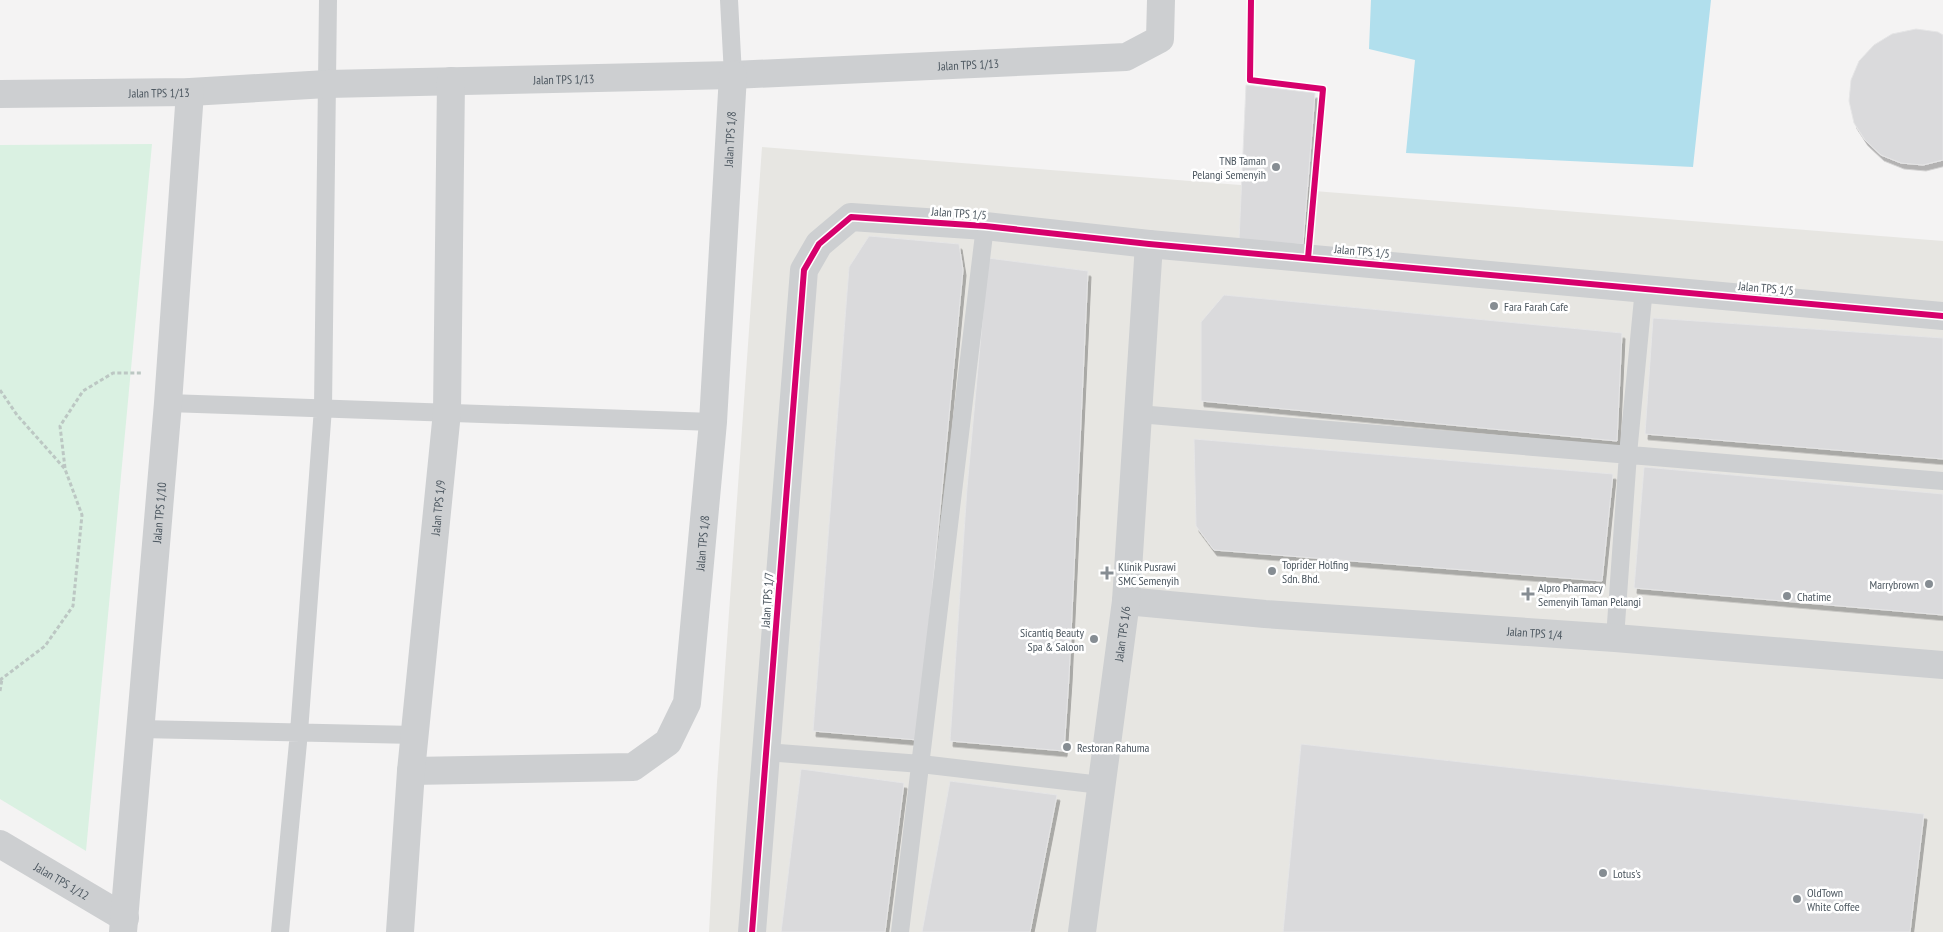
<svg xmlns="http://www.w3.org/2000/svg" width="1943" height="932" font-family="'PT Sans Narrow',sans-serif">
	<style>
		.commercial { fill: #e7e6e2 }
		.green { fill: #daf1e2 }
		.water { fill: #b1dfed }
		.building { fill: #dadadc; stroke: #e5e5e6; filter: url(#shadow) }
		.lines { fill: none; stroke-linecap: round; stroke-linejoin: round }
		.path { stroke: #bcc7c3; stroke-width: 3; stroke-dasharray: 4 2.5; stroke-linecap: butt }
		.service { stroke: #cdcfd1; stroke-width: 18 }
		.minor { stroke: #cdcfd1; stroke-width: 28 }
		.cycleway-casing { stroke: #fff; stroke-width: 9 }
		.cycleway { stroke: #d6006c; stroke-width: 6 }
		.poi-dot { fill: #868d93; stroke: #fff; stroke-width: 2 }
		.labels { text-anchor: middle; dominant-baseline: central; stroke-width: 5; stroke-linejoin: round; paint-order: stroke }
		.street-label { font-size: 12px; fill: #4b565f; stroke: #fff }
		.poi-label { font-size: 12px; fill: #4b565f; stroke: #fff; text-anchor: start }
	</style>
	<defs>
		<filter id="shadow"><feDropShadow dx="3" dy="5.5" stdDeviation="0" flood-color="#0004"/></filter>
	</defs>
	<rect width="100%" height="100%" fill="#f4f3f3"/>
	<!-- commercial -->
	<path class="commercial" d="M762 147 1943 241V932H709L717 782Z"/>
	<!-- green -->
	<path class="green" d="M152 144 86 851 0 799V145Z"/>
	<!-- water -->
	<path class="water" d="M1371 0H1711L1693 167 1406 153 1415 60 1369 49Z"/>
	<!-- building -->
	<path class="building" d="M1916 29 1938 32 1943 35V160L1923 165 1901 163 1881 155 1865 140 1854 123 1849 101 1851 80 1859 61 1874 45 1892 34Z
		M1246 85 1315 93 1303 244 1239 241Z
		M869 236 959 244 963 270 918 740 813 731 849 267Z
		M988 258 1088 271 1069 677 1064 751 950 741 967 488Z
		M1224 295 1622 333 1617 441 1201 401V322Z
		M1653 318 1943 338V459L1645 434Z
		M1194 439 1613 474 1602 581 1214 550 1196 526Z
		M1644 467 1943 494V615L1634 588Z
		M1301 744 1924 814 1910 932H1283Z
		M801 769 904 783 885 932H781Z
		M950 781 1057 795 1030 932H922Z"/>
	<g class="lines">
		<!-- path -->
		<path class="path" d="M0 390 17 415 65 469 82 515 73 606 45 646 0 680
			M65 468 60 426 83 391 113 373H141
			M0 691 2 679"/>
		<!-- service -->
		<path class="service" d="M729 0 733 75
			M168 403 713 422
			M1138 414 1943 481
			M1615 638 1628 454 1644 288
			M140 729 415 735
			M766 752 921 764 1101 785
			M280 932 299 732 323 408 328 0
			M900 932 985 226"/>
		<!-- minor -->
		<g class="minor">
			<path id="s1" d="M0 94 190 92 327 84 733 75 1126 57 1160 39 1161 0"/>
			<path id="s2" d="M1126 601 1265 614 1615 638 1943 665"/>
			<path id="s3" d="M411 771 633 767 668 742 687 703 713 422 733 75"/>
			<path id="s4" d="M0 844 125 918"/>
			<path id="s5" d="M123 932 168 403 190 92"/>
			<path id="s6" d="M400 932 411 771 447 412 451 81"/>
			<path d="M752 932 804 270 819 244 851 217 985 226 1149 244 1943 316"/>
			<path id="s7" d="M1082 932 1126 601 1149 244"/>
		</g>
		<defs>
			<path id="cycleway" d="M1251 0 1250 80 1323 89 1308 258
				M752 932 804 270 819 244 851 217 985 226 1149 244 1943 316"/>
		</defs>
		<!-- cycleway casing -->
		<use href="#cycleway" class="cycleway-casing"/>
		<!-- cycleway -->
		<use href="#cycleway" class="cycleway"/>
	</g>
	<!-- markers -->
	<g class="poi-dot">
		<circle cx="1276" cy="167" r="5"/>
		<circle cx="1494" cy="306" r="5"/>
		<circle cx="1272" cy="571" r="5"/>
		<path d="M1104.5 565.5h5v5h5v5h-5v5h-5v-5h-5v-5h5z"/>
		<circle cx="1929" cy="584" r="5"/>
		<path d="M1525.5 586.5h5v5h5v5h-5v5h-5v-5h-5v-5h5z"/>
		<circle cx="1787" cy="596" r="5"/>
		<circle cx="1094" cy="639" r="5"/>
		<circle cx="1067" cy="747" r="5"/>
		<circle cx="1603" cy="873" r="5"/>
		<circle cx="1797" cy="899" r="5"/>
	</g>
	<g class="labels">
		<!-- street labels -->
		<g class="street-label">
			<text stroke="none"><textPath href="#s1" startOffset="969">Jalan TPS 1/13</textPath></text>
			<text stroke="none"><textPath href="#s1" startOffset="564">Jalan TPS 1/13</textPath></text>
			<text stroke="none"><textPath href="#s1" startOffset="159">Jalan TPS 1/13</textPath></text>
			<text stroke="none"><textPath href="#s3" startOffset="874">Jalan TPS 1/8</textPath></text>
			<text transform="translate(959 213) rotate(4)">Jalan TPS 1/5</text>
			<text transform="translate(1362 251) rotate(5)">Jalan TPS 1/5</text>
			<text transform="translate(1766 288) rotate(5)">Jalan TPS 1/5</text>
			<text stroke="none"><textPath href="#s6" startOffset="426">Jalan TPS 1/9</textPath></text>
			<text stroke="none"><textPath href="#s5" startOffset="421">Jalan TPS 1/10</textPath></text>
			<text stroke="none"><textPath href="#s3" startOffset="469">Jalan TPS 1/8</textPath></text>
			<text transform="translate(767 600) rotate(-86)">Jalan TPS 1/7</text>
			<text stroke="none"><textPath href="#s2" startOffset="410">Jalan TPS 1/4</textPath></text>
			<text stroke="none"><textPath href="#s7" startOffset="301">Jalan TPS 1/6</textPath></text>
			<text stroke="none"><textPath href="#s4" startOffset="72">Jalan TPS 1/12</textPath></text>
		</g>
		<!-- poi labels -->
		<g class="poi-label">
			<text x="1266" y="160" text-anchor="end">TNB Taman<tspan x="1266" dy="14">Pelangi Semenyih</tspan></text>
			<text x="1504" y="306">Fara Farah Cafe</text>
			<text x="1282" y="564">Toprider Holfing<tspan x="1282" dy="14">Sdn. Bhd.</tspan></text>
			<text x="1118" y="566">Klinik Pusrawi<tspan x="1118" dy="14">SMC Semenyih</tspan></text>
			<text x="1919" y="584" text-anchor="end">Marrybrown</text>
			<text x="1538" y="587">Alpro Pharmacy<tspan x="1538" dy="14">Semenyih Taman Pelangi</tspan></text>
			<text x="1797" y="596">Chatime</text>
			<text x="1084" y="632" text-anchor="end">Sicantiq Beauty<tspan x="1084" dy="14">Spa &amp; Saloon</tspan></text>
			<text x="1077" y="747">Restoran Rahuma</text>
			<text x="1613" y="873">Lotus's</text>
			<text x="1807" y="892">OldTown<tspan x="1807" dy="14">White Coffee</tspan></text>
		</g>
	</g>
</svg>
